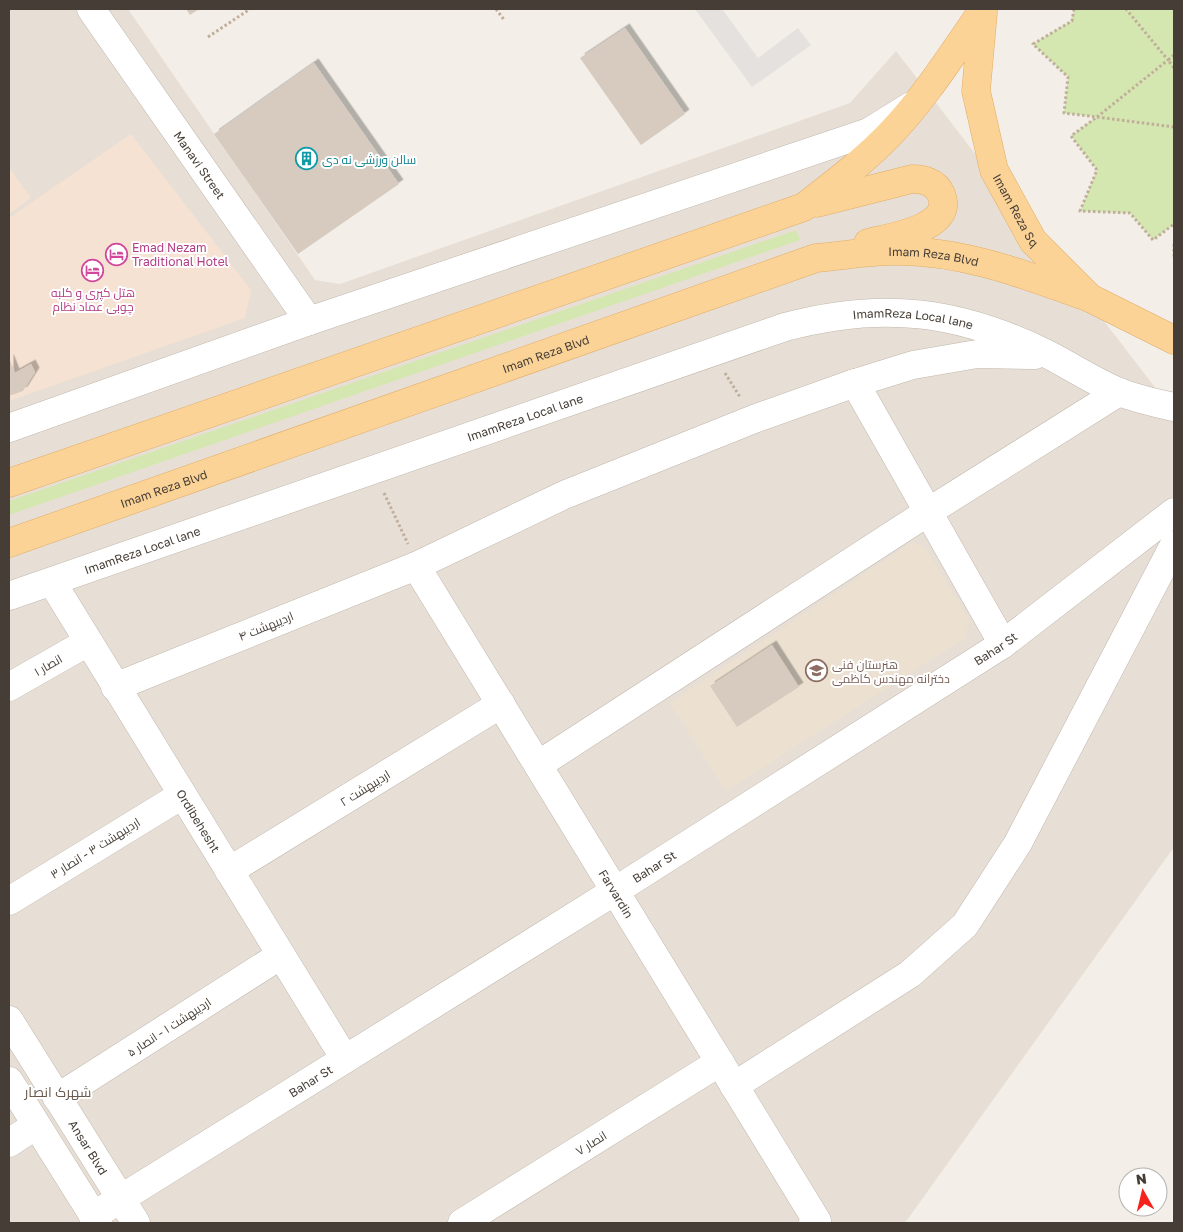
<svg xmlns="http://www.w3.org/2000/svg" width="1183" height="1232" font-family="'Golos Text',Cairo,sans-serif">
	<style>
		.residential { fill: #e7dfd5 }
		.commercial { fill: #f5e2d2 }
		.education { fill: #ece1d1 }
		.green { fill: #d5e7b0 }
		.parking { fill: #e4e1df }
		.building { fill: #d7cbc0; filter: url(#shadow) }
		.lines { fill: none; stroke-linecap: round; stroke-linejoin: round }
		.minor-casing { stroke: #c1b7ad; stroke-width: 29 }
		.major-casing { stroke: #e1ad67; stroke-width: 29 }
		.path { stroke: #c0ae9b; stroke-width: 3; stroke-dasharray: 2.5 2.5; stroke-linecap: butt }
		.minor { stroke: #fff; stroke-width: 28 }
		.major { stroke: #fcd397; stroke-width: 28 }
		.labels { text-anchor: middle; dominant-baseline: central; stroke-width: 4; stroke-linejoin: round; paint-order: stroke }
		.culture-label { font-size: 12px; fill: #0d838f; stroke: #fff; text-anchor: start }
		.street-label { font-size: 12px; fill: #463e36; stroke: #fff }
		.hotel-label { font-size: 12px; fill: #b23c85; stroke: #fff; text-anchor: start }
		.education-label { font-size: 12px; fill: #785e54; stroke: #fff; text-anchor: start }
		.neighbourhood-label { font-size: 14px; fill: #695a4d; stroke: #fff }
	</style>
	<defs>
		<filter id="shadow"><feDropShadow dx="4.5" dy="-4.5" stdDeviation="0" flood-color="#0004"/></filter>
	</defs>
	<rect width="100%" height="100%" fill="#f3eee7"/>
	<!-- residential -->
	<path class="residential" d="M9 9H128L315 280 340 284 850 103 896 51 1174 412V847L905 1223H9Z"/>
	<!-- commercial -->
	<path class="commercial" d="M131 134 251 290 245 318 9 401V218Z
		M9 167 31 198 9 214Z"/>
	<!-- education -->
	<path class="education" d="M911 543 923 545 969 619 965 638 726 791 670 703Z"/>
	<!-- green -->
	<path class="green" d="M1074 9H1174V224L1153 240 1130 213 1080 211 1097 170 1071 136 1096 117 1064 113 1068 77 1033 44 1071 21Z
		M796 230 800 240 9 515V501Z"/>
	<!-- parking -->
	<path class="parking" d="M695 9H722L758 58 798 28 811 45 752 87Z"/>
	<!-- building -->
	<path class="building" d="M186 9H199L190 15Z
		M625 28 685 114 641 145 580 58Z
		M314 63 399 184 298 254 214 134Z
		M9 358 15 373 31 364 35 372 23 391 9 396Z
		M772 645 799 687 737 727 710 686Z"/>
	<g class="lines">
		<defs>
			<g id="minor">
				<path id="s1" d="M91 9 309 321"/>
				<path d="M855 383 1003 644"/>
				<path d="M9 428 309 321 869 132 911 106"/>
				<path id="s2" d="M416 566 817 1221 813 1223"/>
				<path id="s3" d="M52 582 345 1059"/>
				<path id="s4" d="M9 596 785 327C882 301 959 310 1049 355 1072 367 1095 382 1119 392 1137 399 1156 403 1174 407"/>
				<path d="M9 687 88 642"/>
				<path d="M115 687 416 566 564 495 754 419 855 383 913 365 977 354 1035 355"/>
				<path d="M538 765 928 512 1119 392"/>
				<path d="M229 871 501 704"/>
				<path d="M9 901 182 795"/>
				<path id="s5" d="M9 1020 136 1223"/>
				<path d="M9 1081 98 1223"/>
				<path d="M734 1086 910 974 965 925 1018 843 1174 545"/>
				<path d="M57 1098 281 955"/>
				<path d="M9 1143 36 1125"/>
				<path id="s6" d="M93 1216 615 891 1003 644 1174 512"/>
				<path d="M462 1223 720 1062"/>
			</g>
			<g id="major">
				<path id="s7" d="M983 13 976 91 994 170 1033 241 1090 298 1174 340"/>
				<path d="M817 203 912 179C923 179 936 182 941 194 956 228 891 237 868 243"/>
				<path d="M9 483 804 207C833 184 863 162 889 135 925 98 953 53 983 10"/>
				<path id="s8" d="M9 543 816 258C842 256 868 251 893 251 963 250 1026 275 1090 298"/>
			</g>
		</defs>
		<!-- minor casing -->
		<use href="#minor" class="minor-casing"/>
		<!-- major casing -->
		<use href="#major" class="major-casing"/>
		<!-- path -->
		<path class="path" d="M496 9 505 21
			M1074 9 1072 21 1033 44 1068 77 1064 113 1097 117 1168 60 1126 9
			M208 37 250 9
			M1174 55 1168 60 1174 68
			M1174 127 1097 117 1071 136 1097 170 1080 211 1130 213 1153 240 1174 224
			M1174 244V257
			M725 373 740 397
			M384 493 408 544"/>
		<!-- minor -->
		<use href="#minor" class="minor"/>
		<!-- major -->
		<use href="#major" class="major"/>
	</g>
	<!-- icons -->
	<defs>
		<symbol id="building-ring" viewBox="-11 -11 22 22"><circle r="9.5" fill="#fff" stroke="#0f9aa8" stroke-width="1.5"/><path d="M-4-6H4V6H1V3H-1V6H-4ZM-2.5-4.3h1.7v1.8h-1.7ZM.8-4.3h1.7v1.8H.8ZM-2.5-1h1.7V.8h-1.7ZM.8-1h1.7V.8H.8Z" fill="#0f9aa8"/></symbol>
		<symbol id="hotel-ring" viewBox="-11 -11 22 22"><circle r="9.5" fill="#fff" stroke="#d1479c" stroke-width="1.5"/><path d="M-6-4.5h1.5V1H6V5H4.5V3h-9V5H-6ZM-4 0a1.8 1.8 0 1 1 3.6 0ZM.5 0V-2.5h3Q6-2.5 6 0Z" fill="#d1479c"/></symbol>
		<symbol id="school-ring" viewBox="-11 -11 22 22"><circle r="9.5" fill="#fff" stroke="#8d6e63" stroke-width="1.5"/><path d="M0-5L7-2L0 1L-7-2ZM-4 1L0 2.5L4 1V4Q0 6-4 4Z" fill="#8d6e63"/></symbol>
	</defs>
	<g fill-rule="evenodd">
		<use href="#building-ring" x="294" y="146" width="25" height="25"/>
		<use href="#hotel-ring" x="104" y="242" width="25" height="25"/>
		<use href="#hotel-ring" x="80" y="258" width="25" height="25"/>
		<use href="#school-ring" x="804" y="658" width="25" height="25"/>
	</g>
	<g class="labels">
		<!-- culture labels -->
		<g class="culture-label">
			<text x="322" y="159">سالن ورزشی نه دی</text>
		</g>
		<!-- street labels -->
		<g class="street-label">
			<text stroke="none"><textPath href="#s1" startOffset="190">Manavi Street</textPath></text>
			<text stroke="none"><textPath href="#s7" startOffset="205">Imam Reza Sq</textPath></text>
			<text stroke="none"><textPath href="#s8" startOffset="974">Imam Reza Blvd</textPath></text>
			<text stroke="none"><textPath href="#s4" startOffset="951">ImamReza Local lane</textPath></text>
			<text stroke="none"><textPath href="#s8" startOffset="569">Imam Reza Blvd</textPath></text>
			<text stroke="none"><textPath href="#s4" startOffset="546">ImamReza Local lane</textPath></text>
			<text stroke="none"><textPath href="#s8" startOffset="164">Imam Reza Blvd</textPath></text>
			<text stroke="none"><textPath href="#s4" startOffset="141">ImamReza Local lane</textPath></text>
			<text transform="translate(266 626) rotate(-22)">اردیبهشت ۴</text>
			<text stroke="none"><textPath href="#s6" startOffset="1066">Bahar St</textPath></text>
			<text transform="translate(48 665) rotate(-30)">انصار ۱</text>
			<text transform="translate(365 788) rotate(-32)">اردیبهشت ۲</text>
			<text stroke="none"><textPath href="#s3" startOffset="280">Ordibehesht</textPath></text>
			<text transform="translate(95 848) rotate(-32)">اردیبهشت ۳ - انصار ۳</text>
			<text stroke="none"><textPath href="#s6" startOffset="661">Bahar St</textPath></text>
			<text stroke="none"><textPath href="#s2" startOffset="384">Farvardin</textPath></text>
			<text transform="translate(169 1027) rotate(-33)">اردیبهشت ۱ - انصار ۵</text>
			<text stroke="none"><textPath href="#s6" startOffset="256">Bahar St</textPath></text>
			<text transform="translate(591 1143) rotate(-32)">انصار ۷</text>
			<text stroke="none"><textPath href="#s5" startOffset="150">Ansar Blvd</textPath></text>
		</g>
		<!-- hotel labels -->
		<g class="hotel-label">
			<text x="132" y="247">Emad Nezam<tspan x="132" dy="14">Traditional Hotel</tspan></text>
			<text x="93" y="292" text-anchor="middle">هتل کپری و کلبه<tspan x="93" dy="14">چوبی عماد نظام</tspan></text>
		</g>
		<!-- education labels -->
		<g class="education-label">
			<text x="832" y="664">هنرستان فنی<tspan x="832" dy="14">دخترانه مهندس کاظمی</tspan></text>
		</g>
		<!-- neighbourhood labels -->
		<g class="neighbourhood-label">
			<text x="58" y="1091">شهرک انصار</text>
		</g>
	</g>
	<!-- border -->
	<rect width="1183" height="1232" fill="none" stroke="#463e36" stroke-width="20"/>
	<!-- north arrow -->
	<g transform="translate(1143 1192) rotate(352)"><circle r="24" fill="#ffffff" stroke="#b5b2af"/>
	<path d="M0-4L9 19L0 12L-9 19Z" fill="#f5221c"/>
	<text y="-8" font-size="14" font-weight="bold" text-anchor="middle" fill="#463e36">N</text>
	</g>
</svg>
